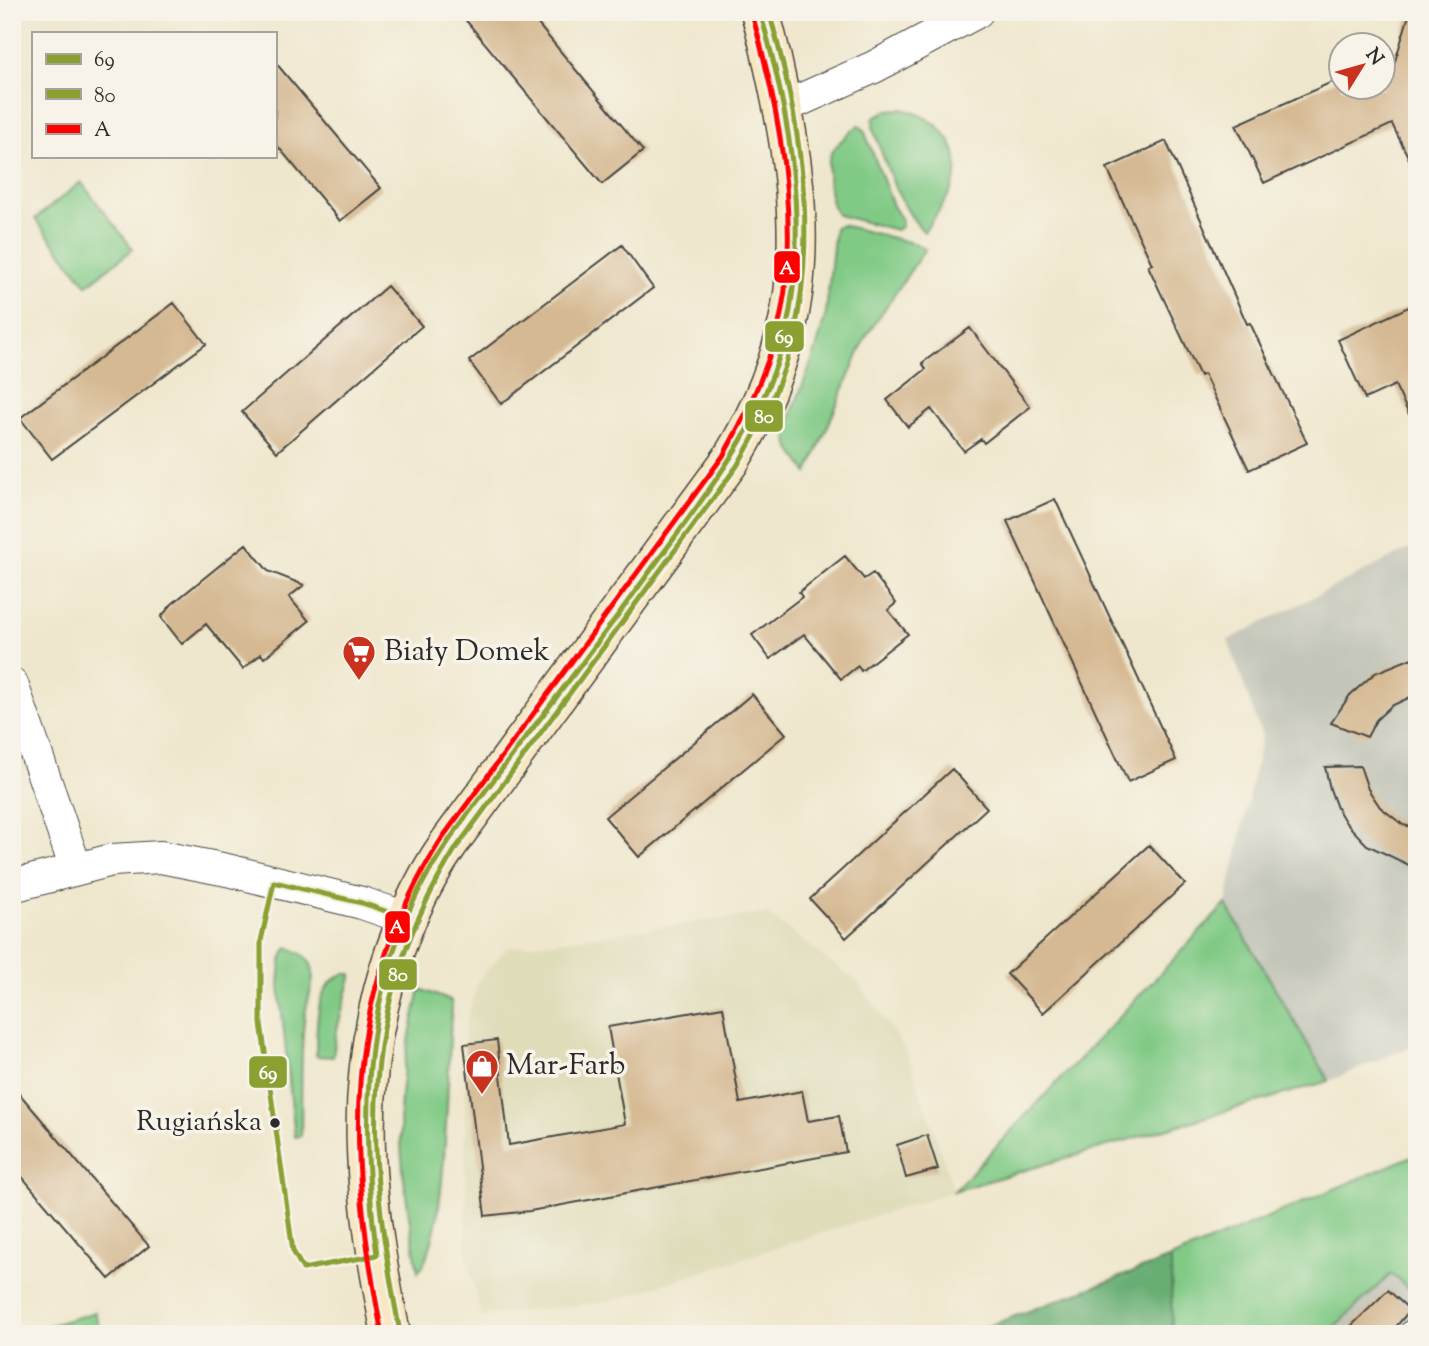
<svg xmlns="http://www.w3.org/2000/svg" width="1429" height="1346" font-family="'Sorts Mill Goudy',serif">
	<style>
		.built { fill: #e0ddbb }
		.industrial { fill: #c4c6b9 }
		.green { fill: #81ca86; stroke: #567a58; stroke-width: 2 }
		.forest { fill: #68ae73; stroke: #4a6c4f; stroke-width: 2 }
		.building { fill: #d5b993 }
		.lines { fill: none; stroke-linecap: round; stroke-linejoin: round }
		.street-casing { stroke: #484743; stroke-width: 34 }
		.secondary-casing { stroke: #484743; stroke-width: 41 }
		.street { stroke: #fff; stroke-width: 32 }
		.secondary { stroke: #f8e7c3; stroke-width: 38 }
		.bus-1-casing { stroke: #f7f3e8; stroke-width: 10 }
		.bus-2-casing { stroke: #f7f3e8; stroke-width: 10 }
		.bus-3-casing { stroke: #f7f3e8; stroke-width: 10 }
		.bus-1 { stroke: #8aa030; stroke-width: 5 }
		.bus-2 { stroke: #8aa030; stroke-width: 5 }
		.bus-3 { stroke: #f00; stroke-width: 5 }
		.bus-dot { fill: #2b2b2b; stroke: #f7f3e8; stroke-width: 2.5 }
		.labels { text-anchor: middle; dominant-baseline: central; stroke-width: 7; stroke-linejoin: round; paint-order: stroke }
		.bus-label { font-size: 28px; fill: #2b2b2b; stroke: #f7f3e8; text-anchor: end }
		.poi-label { font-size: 30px; fill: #2b2b2b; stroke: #f7f3e8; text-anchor: start }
		.line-badge { stroke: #f7f3e8; stroke-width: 2.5 }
		.badge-label { font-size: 19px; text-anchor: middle; font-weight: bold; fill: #fff }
	</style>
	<rect width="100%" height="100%" fill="#f7f3e8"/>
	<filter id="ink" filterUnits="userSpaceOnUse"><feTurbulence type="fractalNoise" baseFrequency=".0143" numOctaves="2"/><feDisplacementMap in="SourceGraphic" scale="14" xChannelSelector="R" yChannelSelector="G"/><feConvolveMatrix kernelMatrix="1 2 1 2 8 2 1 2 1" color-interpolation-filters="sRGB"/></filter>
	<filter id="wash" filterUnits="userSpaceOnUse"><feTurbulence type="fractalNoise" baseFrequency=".00686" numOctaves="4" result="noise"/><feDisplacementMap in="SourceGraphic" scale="28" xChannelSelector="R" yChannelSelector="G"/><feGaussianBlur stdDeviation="1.57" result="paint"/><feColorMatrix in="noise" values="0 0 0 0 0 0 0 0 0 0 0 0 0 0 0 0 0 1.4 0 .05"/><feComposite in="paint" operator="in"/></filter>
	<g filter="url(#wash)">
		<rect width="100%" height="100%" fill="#efe7cd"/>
		<!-- built -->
		<path class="built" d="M766 913 860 984 908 1054 954 1191 607 1302 481 1316 466 1249 465 1027 478 980 507 948Z"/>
		<!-- industrial -->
		<path class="industrial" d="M1417 545V1044L1329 1081 1226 904 1262 736 1228 640Z
			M1392 1274 1417 1295V1334H1327Z"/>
		<!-- green -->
		<path class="green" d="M902 109C937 117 967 146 953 185 947 202 934 217 924 232 897 204 887 165 873 129L874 117 888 110Z
			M859 125 864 130 893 206 902 220 901 227 896 230 838 215C829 207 825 166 831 154 836 144 850 132 859 125Z
			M81 182 133 249 87 285 35 219Z
			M842 225 916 244 925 249 865 338 808 473 790 448 787 436 791 416 816 350 826 313 835 227Z
			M1226 904 1329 1081 954 1191Z
			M287 947C296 951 309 956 312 967 316 983 305 1004 304 1021 300 1059 302 1098 301 1136L295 1137 279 985 281 961Z
			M344 974H352L336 1033 333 1057 316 1056C317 1030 313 984 344 974Z
			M420 989 451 1001 452 1006C446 1061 450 1238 418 1272 409 1214 397 1154 401 1096 404 1059 412 1025 420 989Z
			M1417 1154V1295L1391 1274 1327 1334 1171 1333V1258Z
			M95 1312 101 1334H59L48 1326Z"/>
		<!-- forest -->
		<path class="forest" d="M1171 1258 1172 1334H967Z"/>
		<g id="blocks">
			<!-- building -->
			<path class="building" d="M459 12H528L643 151 602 184Z
				M1409 15 1417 16V175L1392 124 1264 183 1236 125 1341 78V88H1383V65L1393 68Z
				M275 62 381 188 340 221 275 143Z
				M1166 141 1247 324 1250 323 1307 443 1249 470 1204 374 1200 376 1148 266 1152 264 1107 168Z
				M622 245 653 288 501 404 469 361Z
				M387 286 422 326 277 452 242 412Z
				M174 303 206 344 52 459 20 418Z
				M1417 303V431L1395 385 1365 399 1338 340Z
				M970 328 1030 407 984 443 981 439 964 451 931 409 908 427 887 400 926 369 922 363Z
				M1055 499 1176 760 1128 782 1007 521Z
				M246 544 268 571 304 585 289 597 309 621 264 658 261 654 243 669 206 624 182 644 161 617 172 604Z
				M845 556 864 579 873 573 896 603 888 610 908 634 861 671 858 666 841 679 804 634 770 659 752 635 802 597 799 592Z
				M1417 656V694L1391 706 1376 720 1367 737 1331 723 1350 695 1375 673Z
				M752 694 786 734 639 857 605 817Z
				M1360 766 1368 789 1380 807 1403 825 1417 828V869L1367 845 1346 823 1337 808 1330 789 1325 767Z
				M952 769 987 808 846 938 810 899Z
				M1149 845 1185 884 1043 1013 1007 974Z
				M723 1007 740 1103 802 1091 808 1121 839 1116 846 1152 530 1211 485 1216 464 1044 497 1040 509 1145 625 1124 608 1027Z
				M12 1085 149 1246 109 1279 12 1165Z
				M927 1135 938 1169 906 1178 897 1145Z
				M1388 1290 1410 1310 1390 1334H1343Z"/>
		</g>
	</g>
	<g filter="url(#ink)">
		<use href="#blocks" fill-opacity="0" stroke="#484743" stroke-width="2"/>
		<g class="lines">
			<defs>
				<path id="street" d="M782 108 874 67 977 12
					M12 684 76 869
					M12 886 112 860 161 857 227 870 362 903 406 918
					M1416 1334 1417 1333"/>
				<path id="secondary" d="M391 1334C379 1273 368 1212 366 1150 362 1044 388 931 449 843L730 461C802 345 809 243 783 111 776 78 770 45 760 12"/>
			</defs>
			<!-- street casing -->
			<use href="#street" class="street-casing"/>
			<!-- secondary casing -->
			<use href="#secondary" class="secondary-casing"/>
			<!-- street -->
			<use href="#street" class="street"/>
			<!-- secondary -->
			<use href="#secondary" class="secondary"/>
			<defs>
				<path id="bus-1" d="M406 918 362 903 274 882 261 941V1023L293 1251 303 1269 377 1255C360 1133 361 1005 418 892 445 839 485 793 520 745 569 681 617 617 664 552 714 484 767 416 786 331 809 226 790 114 760 12"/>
				<path id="bus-2" d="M400 1332C365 1152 355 1010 456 848L737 466C761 425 784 381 794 334 818 228 799 115 769 12"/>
				<path id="bus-3" d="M382 1334C347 1152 339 1001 442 838L723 456C745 417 764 378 776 335 804 235 780 112 752 14"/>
			</defs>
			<!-- bus-1 casing -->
			<use href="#bus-1" class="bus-1-casing"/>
			<!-- bus-2 casing -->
			<use href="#bus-2" class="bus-2-casing"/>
			<!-- bus-3 casing -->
			<use href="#bus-3" class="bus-3-casing"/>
			<!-- bus-1 -->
			<use href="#bus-1" class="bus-1"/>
			<!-- bus-2 -->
			<use href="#bus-2" class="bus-2"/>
			<!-- bus-3 -->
			<use href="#bus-3" class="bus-3"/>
		</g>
	</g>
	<!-- icons -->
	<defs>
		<symbol id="supermarket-pin" viewBox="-11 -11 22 30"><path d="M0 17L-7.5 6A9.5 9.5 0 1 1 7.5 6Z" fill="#c8321e" stroke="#f7f3e8"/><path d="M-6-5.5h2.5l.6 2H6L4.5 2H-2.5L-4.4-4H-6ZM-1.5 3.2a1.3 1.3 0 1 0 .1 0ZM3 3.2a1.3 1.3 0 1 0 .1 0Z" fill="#fff"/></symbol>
		<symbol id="shop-pin" viewBox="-11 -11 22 30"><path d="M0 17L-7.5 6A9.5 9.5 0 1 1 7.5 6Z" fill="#c8321e" stroke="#f7f3e8"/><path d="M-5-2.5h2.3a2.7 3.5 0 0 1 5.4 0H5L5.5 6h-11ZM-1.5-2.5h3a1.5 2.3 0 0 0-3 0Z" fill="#fff"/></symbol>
	</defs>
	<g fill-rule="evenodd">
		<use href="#supermarket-pin" x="340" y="633" width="38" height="52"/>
		<use href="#shop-pin" x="463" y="1047" width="38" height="52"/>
	</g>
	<!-- markers -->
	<circle class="bus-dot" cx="275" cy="1123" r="6"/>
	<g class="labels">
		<!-- bus labels -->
		<g class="bus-label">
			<text x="262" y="1123">Rugiańska</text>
		</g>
		<!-- poi labels -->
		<g class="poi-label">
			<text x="384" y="652">Biały Domek</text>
			<text x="506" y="1066">Mar-Farb</text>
		</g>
	</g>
	<g class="line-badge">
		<rect x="773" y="250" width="28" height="34" rx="7" fill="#f00"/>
		<rect x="764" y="320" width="41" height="33" rx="7" fill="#8aa030"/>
		<rect x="744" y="399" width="40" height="34" rx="7" fill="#8aa030"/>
		<rect x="384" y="910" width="27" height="34" rx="7" fill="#f00"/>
		<rect x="378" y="958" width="40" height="33" rx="7" fill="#8aa030"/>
		<rect x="248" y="1055" width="40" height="34" rx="7" fill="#8aa030"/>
	</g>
	<g class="badge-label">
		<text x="787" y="274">A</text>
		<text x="784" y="343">69</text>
		<text x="764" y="423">80</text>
		<text x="397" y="933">A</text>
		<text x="398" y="981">80</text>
		<text x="268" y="1079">69</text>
	</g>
	<!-- margin -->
	<rect width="1429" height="1346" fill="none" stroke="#f7f3e8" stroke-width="42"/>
	<!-- legend -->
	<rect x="32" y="32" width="245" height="126" fill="#f7f3e8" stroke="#a5a39c" stroke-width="2"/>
	<rect x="46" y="54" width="35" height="10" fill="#8aa030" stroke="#a5a39c" stroke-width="2"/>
	<text x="94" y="66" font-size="21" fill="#2b2b2b">69</text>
	<rect x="46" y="89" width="35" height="10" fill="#8aa030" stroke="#a5a39c" stroke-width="2"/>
	<text x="94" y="102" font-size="21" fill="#2b2b2b">80</text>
	<rect x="46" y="124" width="35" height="10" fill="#ff0000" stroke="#a5a39c" stroke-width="2"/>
	<text x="94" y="136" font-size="21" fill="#2b2b2b">A</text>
	<!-- north arrow -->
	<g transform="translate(1362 66) rotate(53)"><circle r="33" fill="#f7f3e8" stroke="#a5a39c" stroke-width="2"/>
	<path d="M0-5L12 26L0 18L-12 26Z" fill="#c8321e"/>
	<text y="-10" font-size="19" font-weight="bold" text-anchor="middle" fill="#2b2b2b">N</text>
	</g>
</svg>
